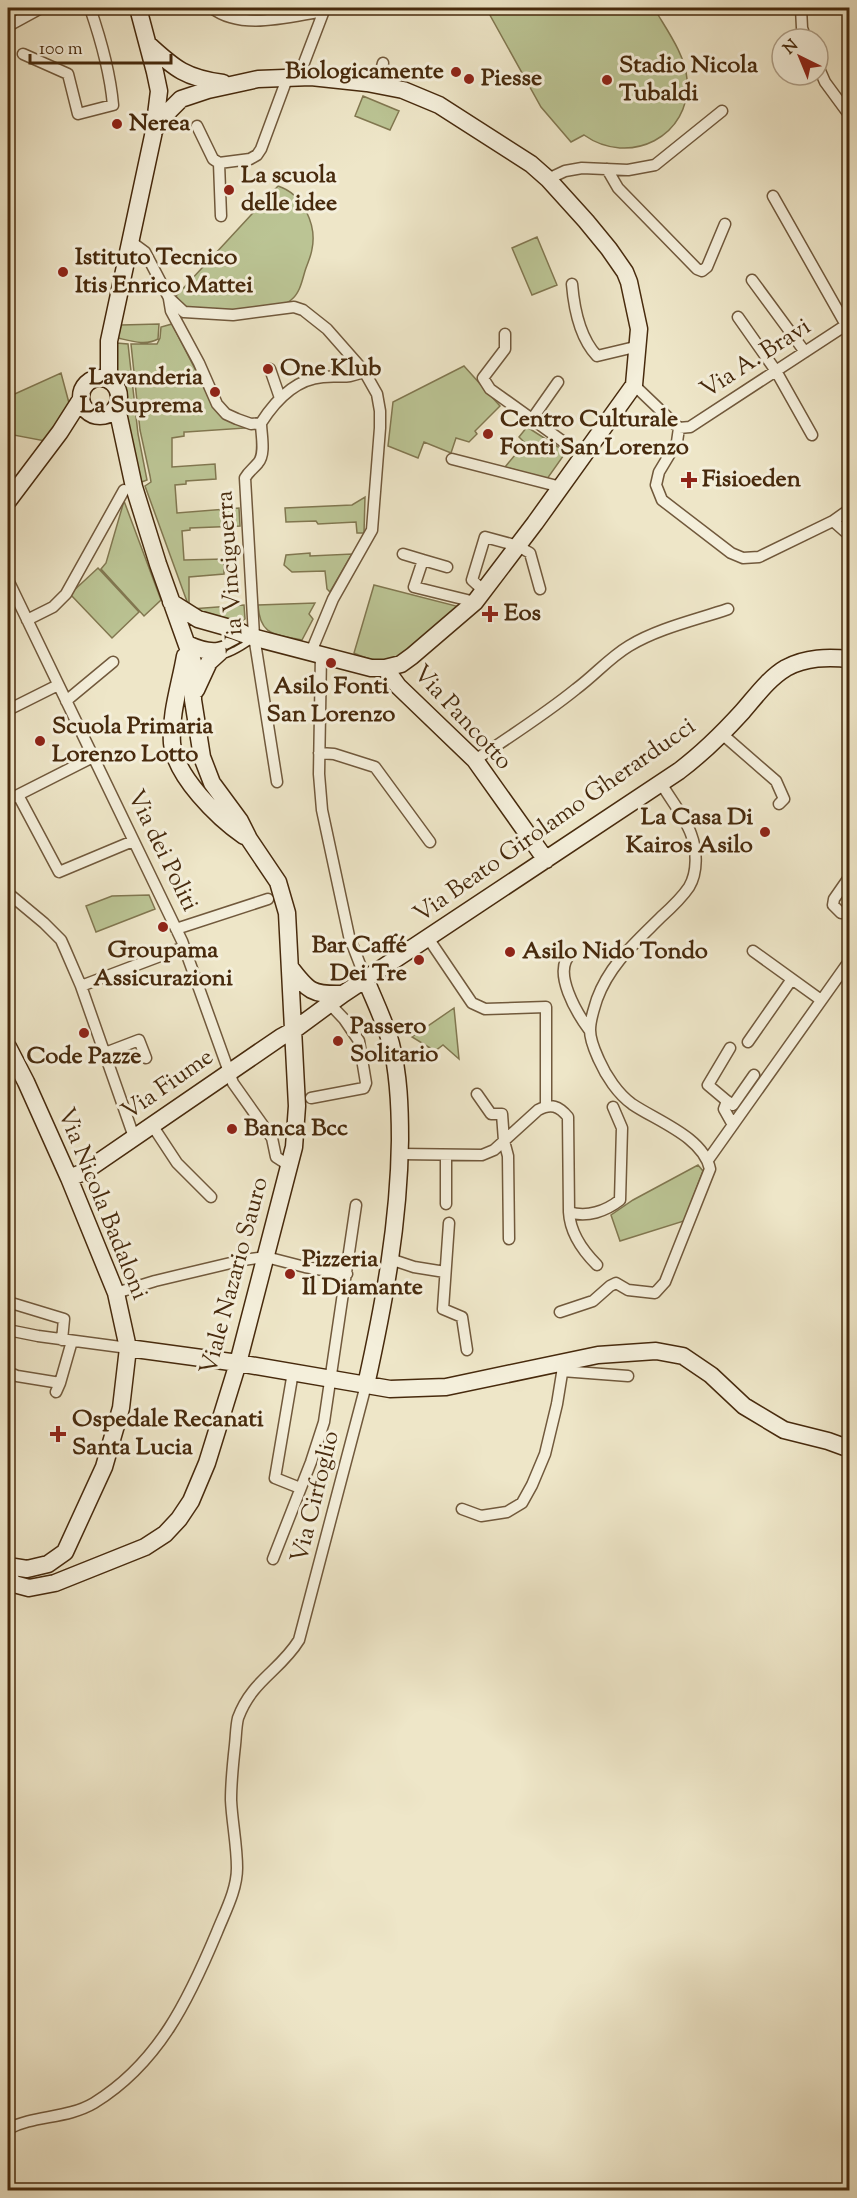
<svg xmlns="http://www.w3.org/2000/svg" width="857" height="2198" font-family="'Sorts Mill Goudy',serif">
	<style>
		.green { fill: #bbc494; stroke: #817750; stroke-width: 1.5 }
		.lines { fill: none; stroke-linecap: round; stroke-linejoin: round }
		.street-casing { stroke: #71593c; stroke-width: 13 }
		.secondary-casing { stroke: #472a0d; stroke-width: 19 }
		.street { stroke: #f4efdb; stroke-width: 10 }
		.secondary { stroke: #f4efdb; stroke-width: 16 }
		.poi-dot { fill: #8f2418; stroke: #f4efdb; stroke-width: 2 }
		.labels { text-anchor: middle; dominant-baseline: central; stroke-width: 6; stroke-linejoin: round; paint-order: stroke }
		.poi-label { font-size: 24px; font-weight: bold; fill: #472a0d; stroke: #f4efdb; text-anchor: start }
		.street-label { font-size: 24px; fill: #472a0d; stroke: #f4efdb }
	</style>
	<rect width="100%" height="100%" fill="#eee6c8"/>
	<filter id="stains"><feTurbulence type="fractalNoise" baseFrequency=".00333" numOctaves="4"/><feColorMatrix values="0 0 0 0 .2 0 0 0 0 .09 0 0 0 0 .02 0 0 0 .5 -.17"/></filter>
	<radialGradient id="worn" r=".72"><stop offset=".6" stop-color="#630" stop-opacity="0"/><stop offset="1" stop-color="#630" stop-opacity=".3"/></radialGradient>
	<!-- green -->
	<path class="green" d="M486 8H654C666 29 685 54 687 79 692 137 629 167 584 135L571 142 541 107Z
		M363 96 399 111 390 130 355 116Z
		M278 186C303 194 317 225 312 249 311 257 307 264 305 271 302 281 300 293 291 300 275 314 204 310 183 306L176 296Z
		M537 237 557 285 532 295 512 248Z
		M159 324 158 339C146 346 131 341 118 338L121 325Z
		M172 324 215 408 246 428 186 432H184V436L172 438V467L215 464 216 479 186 481V484L175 485 177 513 239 508 240 526 190 528V530L182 531 184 560 224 559V574L189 577V607L145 486 151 482 150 476 140 430 131 344H157L160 338 161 327Z
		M116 343 128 344 138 434 147 480 139 483 122 411C130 393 123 393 118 378 114 369 116 353 116 343Z
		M464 366 500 406 475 431 477 434 469 442 456 438 451 453 424 442 418 458 388 446 393 402Z
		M61 373 69 403 45 441 8 434V397Z
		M527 427 566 452 547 479 505 467 525 443 519 437Z
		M365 497 364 533H357L356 522 318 524 316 521 286 522 285 508 352 505Z
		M124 501 161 600 144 616 101 569 106 563Z
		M310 553V556L352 554 330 592 327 589 325 571 292 572 284 565 286 555Z
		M98 568 139 612 112 638 70 594Z
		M374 585 460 607C440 624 412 656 387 660 376 662 364 657 354 653Z
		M315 603 309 614 313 619 302 640C276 634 260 637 258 605Z
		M244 605 245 619 238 624 191 609Z
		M149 895 155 909 96 932 86 906 112 896Z
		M454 1008 459 1059 443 1045 435 1051 412 1037Z
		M698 1165 703 1171 684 1221 620 1241 611 1215 633 1200Z"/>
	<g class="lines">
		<defs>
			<path id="street" d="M212 8C242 31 290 16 324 11
				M801 8 802 28 806 39
				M8 26 41 8
				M23 54 68 74 78 114 113 105C110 71 101 40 90 8
				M818 66 825 82 850 116
				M299 76 325 8
				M377 85 383 63
				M197 126 213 159 219 163 250 159 257 155 261 149 288 76
				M219 163 221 216
				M607 169 618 188 697 269 702 271 707 267 725 224
				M548 179 565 171 582 168 628 170 655 165 722 111
				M773 196 846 325
				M130 241 145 252 169 298 184 312 233 315 294 307 303 310 327 329 364 371 377 394 380 411V428L372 530 333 599 311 652
				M752 280 805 352
				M572 284C574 308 580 338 597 356L639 346
				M169 299 171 311 199 363 217 404 226 414 237 419 251 424 261 423
				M738 317 776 371 812 435
				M505 334V349L483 378 490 389 532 419
				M270 369 280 398
				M558 382 532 419 583 456
				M634 385 679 428 690 427 846 325 850 331
				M261 423C261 434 266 454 258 463 253 469 249 471 245 478L254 636 277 782
				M261 423C275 401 296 379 323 377 341 375 347 380 364 371
				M679 428 677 442 659 472 656 485 662 500 731 553 743 558 759 557 833 521 850 509
				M452 459 561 487
				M833 521 850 536
				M403 554 423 560 414 587 475 602
				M423 560 447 567
				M8 580 182 941 233 1083 272 1138 276 1157 290 1166
				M484 591 472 580 485 537 518 546 530 553 540 589
				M27 620 53 607 66 594 124 490
				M321 654 319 774 322 810 349 936 366 980
				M66 701 113 662
				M8 710 58 685
				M722 734 776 781 784 799 779 804
				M319 753 334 754 375 767 430 842
				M93 757 18 795 59 872 133 841
				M475 760C509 737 544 715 576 689 595 675 609 658 629 646 659 628 696 620 728 609
				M8 800 18 795
				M850 876 834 899 833 905 841 913 850 912
				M8 893 44 923 61 940 65 949 81 986 134 1137
				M176 929 268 899
				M428 938 472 1003 485 1009 546 1007V1106
				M753 951 821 1000
				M572 953C550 970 578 1015 590 1031
				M81 986 184 947
				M748 1042 792 979
				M105 1053 139 1040 146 1058
				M477 1094 491 1114H502L504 1141 508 1156 509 1239
				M311 1098 364 1088 366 1083 359 1041 344 1019 326 1000
				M727 1101 708 1085 730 1048
				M152 1125 177 1163 211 1197
				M733 1125 724 1109 727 1101 733 1105 754 1075
				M400 1154 482 1155 494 1150 538 1110C551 1103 559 1106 568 1117L569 1212C587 1218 606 1211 620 1200L622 1128 613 1107
				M446 1155V1204
				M708 1160 850 960
				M569 1212C570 1232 583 1251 597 1265
				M449 1223 443 1309 462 1317 467 1350
				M390 1259 414 1267 445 1272
				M116 1293 155 1281 243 1260 266 1257 305 1267 347 1274
				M8 1302 64 1319 62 1340
				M560 1312 593 1301 610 1286 616 1283 628 1290 655 1293 665 1282 710 1169C703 1137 657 1121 632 1104 618 1094 606 1076 599 1060 595 1051 590 1041 590 1030 590 1019 594 1009 597 999 610 964 635 943 661 917 671 908 681 899 689 887 698 872 697 850 691 834 685 817 670 799 661 783
				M8 1330 38 1336 128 1348
				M562 1371 628 1376
				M8 1372 17 1376 60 1383
				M293 1372 275 1478 300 1488
				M56 1392 60 1383 72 1341
				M462 1509 481 1516 507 1512 522 1503 532 1485 545 1454 557 1404 564 1361
				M273 1559 311 1462 324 1422 356 1205
				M8 2129C34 2115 67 2119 94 2103 159 2063 189 1999 217 1932 225 1912 237 1890 237 1868 237 1845 232 1822 231 1800 231 1781 233 1763 235 1745 236 1736 236 1726 238 1718 252 1680 280 1671 299 1640L366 1385"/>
			<path id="secondary" d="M148 44C175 69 186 78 223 83
				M154 131 162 118 181 99 208 90 258 79 311 77 367 83 403 90 439 105 531 164 548 179 586 221 609 249 625 272 629 282 639 329 634 385 535 523 475 602 412 656 401 664 385 668H371L248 636 237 630 198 619 171 602
				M81 397a19 19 0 1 1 38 0a19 19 0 1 1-38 0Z
				M112 382 109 371V341L154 131 159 91 155 72 138 8
				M8 501 60 432 81 399
				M187 644C213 656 224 653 248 636
				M185 656C180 685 170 714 172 743 175 776 218 818 244 836
				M385 668 398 686 475 760 546 860
				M196 690 209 662 220 652
				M290 967C308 991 312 995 342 994
				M366 980C374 1000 385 1022 391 1044 399 1075 400 1108 400 1140 399 1223 384 1304 366 1385
				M8 1047 26 1082 69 1178 116 1293 128 1348 121 1408 104 1467 65 1552 48 1564 27 1569 8 1566
				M69 1178 84 1172 281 1037 294 1030 343 994 679 771C703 753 723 733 743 711 756 696 769 678 786 668 806 657 828 657 850 659
				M128 1348 238 1363 390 1389 446 1387 598 1355 656 1351 683 1356 711 1375 744 1406 784 1430 828 1441 850 1449
				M8 1576 14 1584 29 1588 55 1583 145 1547 165 1534 179 1519 191 1501 207 1463 238 1363 294 1147 297 1106 287 913 278 882 249 839 240 821 212 783 202 757 193 700V662L158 564 134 487 117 408"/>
		</defs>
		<!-- street casing -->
		<use href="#street" class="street-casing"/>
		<!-- secondary casing -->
		<use href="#secondary" class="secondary-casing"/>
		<!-- street -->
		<use href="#street" class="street"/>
		<!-- secondary -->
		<use href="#secondary" class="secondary"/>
	</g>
	<!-- markers -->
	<g class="poi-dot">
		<circle cx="456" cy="72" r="6"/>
		<circle cx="469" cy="79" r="6"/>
		<circle cx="607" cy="80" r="6"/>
		<circle cx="117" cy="124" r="6"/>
		<circle cx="229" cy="190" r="6"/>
		<circle cx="63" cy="272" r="6"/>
		<circle cx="268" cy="369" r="6"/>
		<circle cx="215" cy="392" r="6"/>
		<circle cx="488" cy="434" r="6"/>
		<path d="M686 471h6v6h6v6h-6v6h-6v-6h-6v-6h6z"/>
		<path d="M487 605h6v6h6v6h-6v6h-6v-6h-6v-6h6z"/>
		<circle cx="331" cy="663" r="6"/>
		<circle cx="40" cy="741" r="6"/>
		<circle cx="765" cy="832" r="6"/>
		<circle cx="163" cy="927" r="6"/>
		<circle cx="510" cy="952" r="6"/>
		<circle cx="419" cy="960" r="6"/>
		<circle cx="84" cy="1033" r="6"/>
		<circle cx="338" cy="1041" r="6"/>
		<circle cx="232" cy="1129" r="6"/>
		<circle cx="290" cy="1274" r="6"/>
		<path d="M55 1425h6v6h6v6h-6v6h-6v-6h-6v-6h6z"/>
	</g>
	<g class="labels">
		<!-- poi labels -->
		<g class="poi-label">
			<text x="619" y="66">Stadio Nicola<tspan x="619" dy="28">Tubaldi</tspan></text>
			<text x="444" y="72" text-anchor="end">Biologicamente</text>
			<text x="481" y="79">Piesse</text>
			<text x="129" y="124">Nerea</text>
			<text x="241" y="176">La scuola<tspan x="241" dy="28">delle idee</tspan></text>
			<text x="75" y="258">Istituto Tecnico<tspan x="75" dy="28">Itis Enrico Mattei</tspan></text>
			<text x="280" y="369">One Klub</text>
			<text x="203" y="378" text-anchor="end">Lavanderia<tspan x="203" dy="28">La Suprema</tspan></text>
			<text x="500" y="420">Centro Culturale<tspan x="500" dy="28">Fonti San Lorenzo</tspan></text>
			<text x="702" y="480">Fisioeden</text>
			<text x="504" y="614">Eos</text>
			<text x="331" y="687" text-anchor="middle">Asilo Fonti<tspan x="331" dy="28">San Lorenzo</tspan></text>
			<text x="52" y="727">Scuola Primaria<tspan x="52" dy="28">Lorenzo Lotto</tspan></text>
			<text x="753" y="818" text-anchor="end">La Casa Di<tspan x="753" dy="28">Kairos Asilo</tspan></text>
			<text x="407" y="946" text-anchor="end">Bar Caffé<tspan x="407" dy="28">Dei Tre</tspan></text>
			<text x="163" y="951" text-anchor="middle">Groupama<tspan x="163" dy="28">Assicurazioni</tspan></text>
			<text x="522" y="952">Asilo Nido Tondo</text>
			<text x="350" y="1027">Passero<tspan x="350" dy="28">Solitario</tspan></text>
			<text x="84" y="1057" text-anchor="middle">Code Pazze</text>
			<text x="244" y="1129">Banca Bcc</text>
			<text x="302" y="1260">Pizzeria<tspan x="302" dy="28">Il Diamante</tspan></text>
			<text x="72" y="1420">Ospedale Recanati<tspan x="72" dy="28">Santa Lucia</tspan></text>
		</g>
		<!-- street labels -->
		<g class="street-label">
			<text transform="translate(756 359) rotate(-33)">Via A. Bravi</text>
			<text transform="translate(231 572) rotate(-94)">Via Vinciguerra</text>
			<text transform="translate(462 718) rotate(47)">Via Pancotto</text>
			<text transform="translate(555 821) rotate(-35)">Via Beato Girolamo Gherarducci</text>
			<text transform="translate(162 851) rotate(64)">Via dei Politi</text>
			<text transform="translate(168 1085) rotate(-35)">Via Fiume</text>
			<text transform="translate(102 1204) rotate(68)">Via Nicola Badaloni</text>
			<text transform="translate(235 1276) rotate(-75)">Viale Nazario Sauro</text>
			<text transform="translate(316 1497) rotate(-76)">Via Cirfoglio</text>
		</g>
	</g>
	<!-- margin -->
	<rect width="857" height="2198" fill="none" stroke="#eee6c8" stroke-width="30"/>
	<rect x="9" y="9" width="839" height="2180" fill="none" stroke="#472a0d" stroke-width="3"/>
	<rect x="15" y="15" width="827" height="2168" fill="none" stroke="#472a0d" stroke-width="1.5"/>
	<!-- north arrow -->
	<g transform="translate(800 57) rotate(317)"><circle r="28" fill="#f4efdb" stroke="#afa089" stroke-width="1.5"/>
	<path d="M0-4.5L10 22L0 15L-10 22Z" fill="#8f2418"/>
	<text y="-9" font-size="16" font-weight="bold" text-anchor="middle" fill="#472a0d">N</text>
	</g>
	<!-- scale -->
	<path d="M30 54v9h141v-9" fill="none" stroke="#472a0d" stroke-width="3"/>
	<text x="39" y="54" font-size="18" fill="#472a0d" stroke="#f4efdb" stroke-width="4.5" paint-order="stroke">100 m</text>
	<rect width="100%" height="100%" filter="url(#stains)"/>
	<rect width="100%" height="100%" fill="url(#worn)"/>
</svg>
